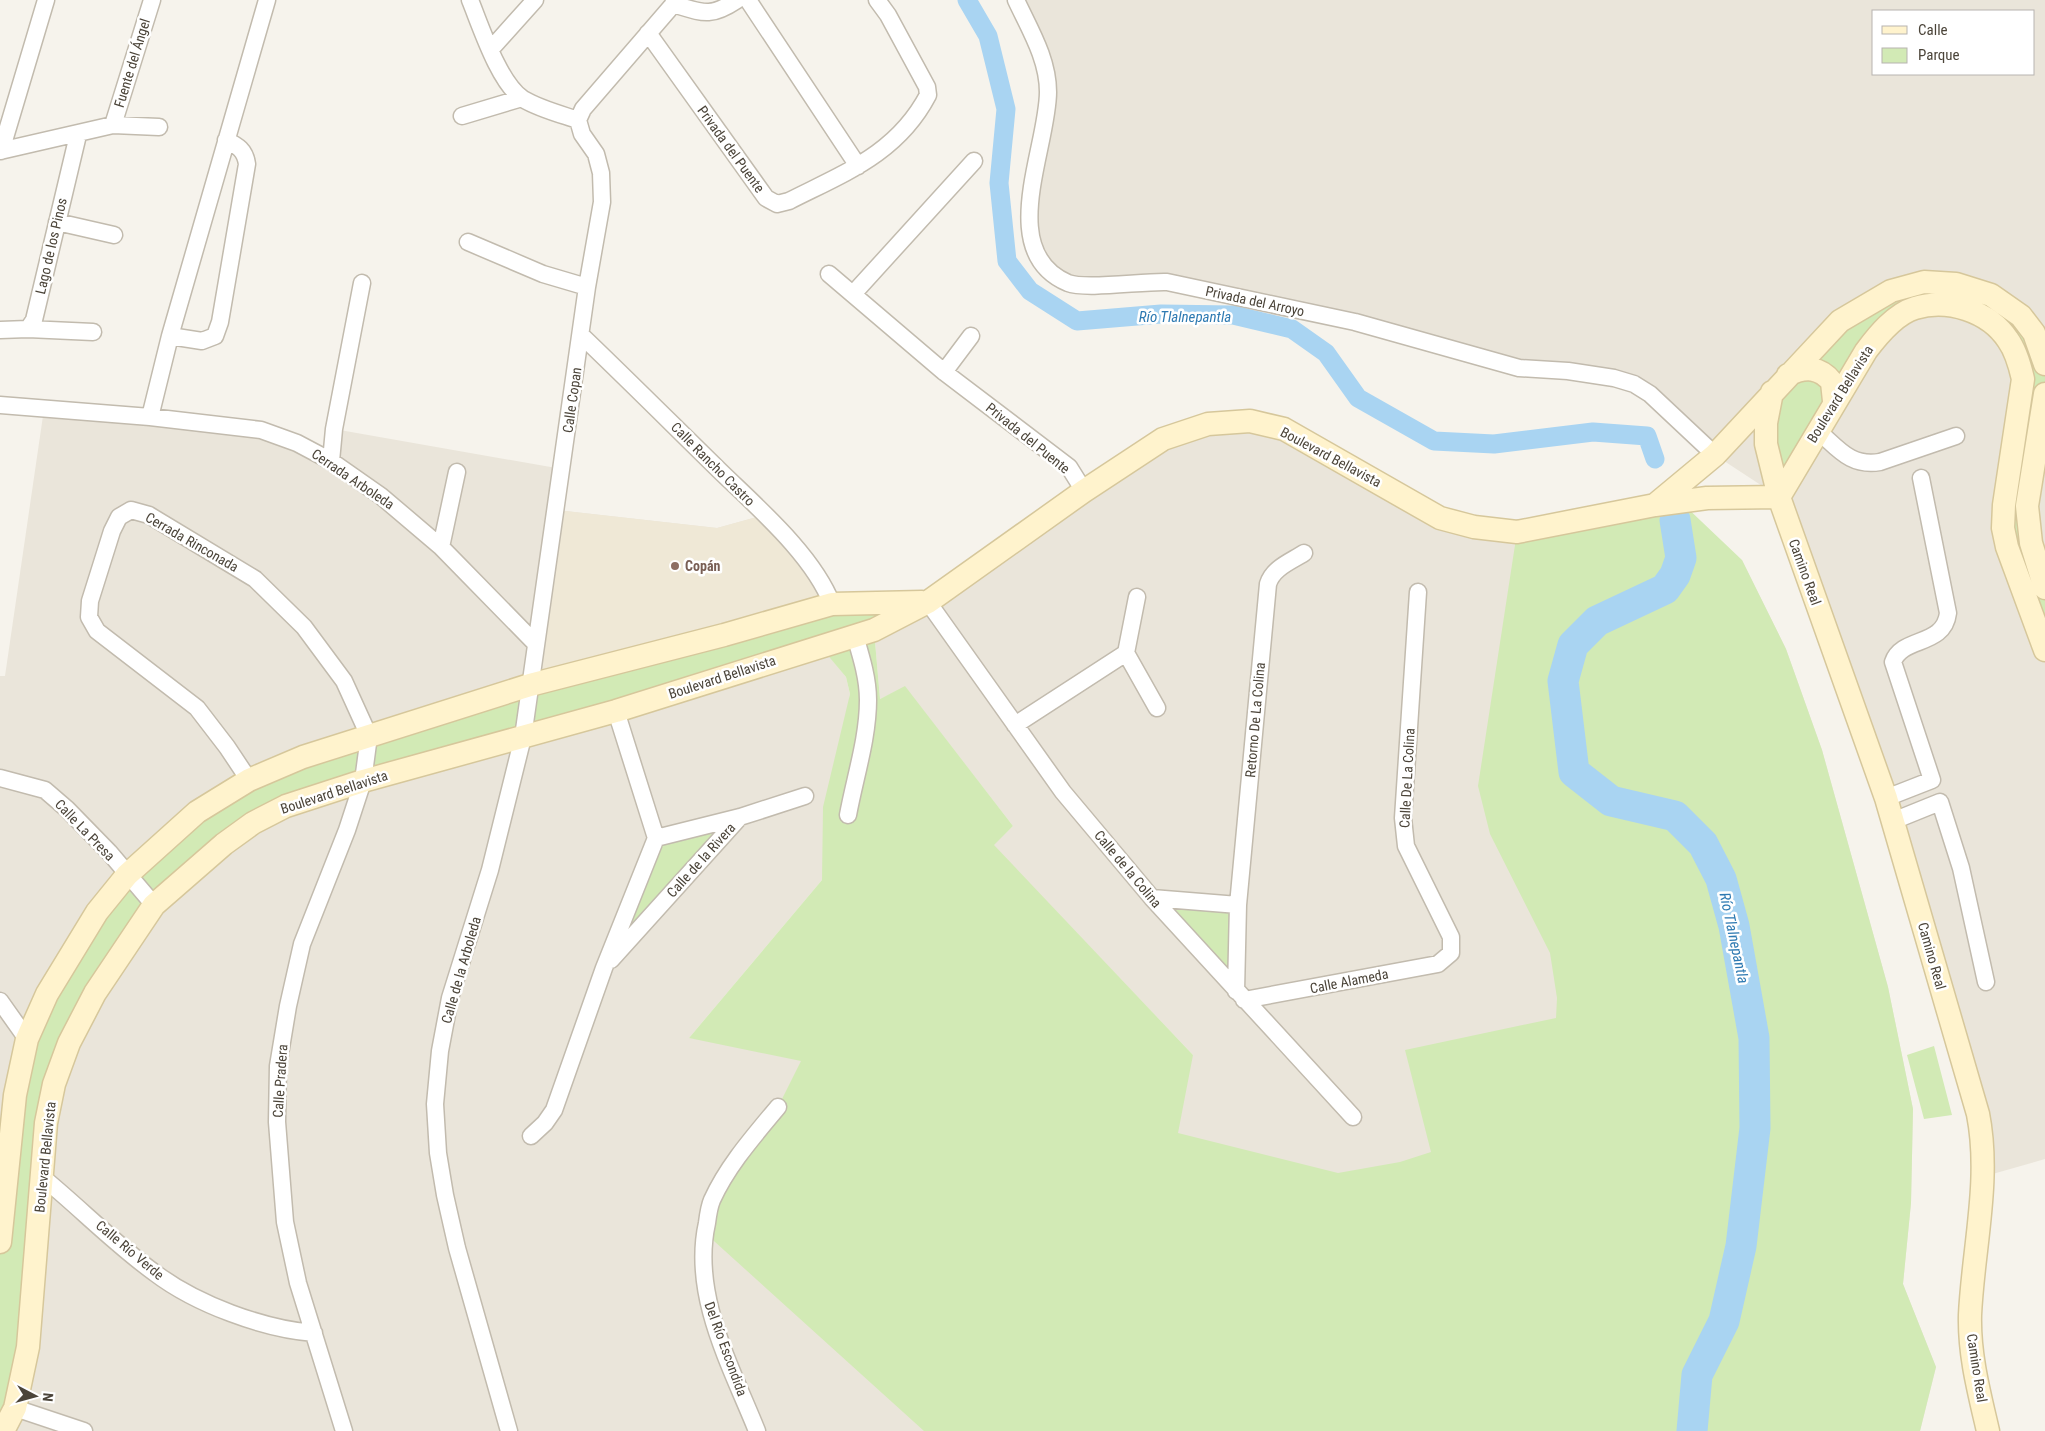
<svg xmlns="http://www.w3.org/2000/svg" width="2045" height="1431" font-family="'Roboto Condensed',sans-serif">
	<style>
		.residential { fill: #eae5da; fill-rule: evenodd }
		.education { fill: #efe8d6 }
		.green { fill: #d2eab5 }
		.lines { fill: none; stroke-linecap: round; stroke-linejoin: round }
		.canal { stroke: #a9d4f2; stroke-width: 19 }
		.river { stroke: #a9d4f2; stroke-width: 31 }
		.street-casing { stroke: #c2bbae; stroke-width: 19 }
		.secondary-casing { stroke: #d6c79b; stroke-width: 25 }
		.street { stroke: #fff; stroke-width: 16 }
		.secondary { stroke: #fff3cd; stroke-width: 22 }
		.education-dot { fill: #8d6e63; stroke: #fff; stroke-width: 2 }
		.labels { text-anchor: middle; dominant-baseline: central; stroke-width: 5; stroke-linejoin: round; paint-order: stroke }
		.street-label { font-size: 14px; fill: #4b4439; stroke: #fff }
		.education-label { font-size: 14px; font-weight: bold; fill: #785e54; stroke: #fff; text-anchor: start }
		.water-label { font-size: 15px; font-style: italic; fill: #2e7ab2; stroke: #fff }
	</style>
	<rect width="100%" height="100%" fill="#f6f3ec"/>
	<!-- residential -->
	<path class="residential" d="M1014 0H2045V1159L1982 1177V1134L1779 497 1715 455 1634 384 1167 282 1100 285 1048 272 1029 218 1048 93ZM1874 11H2034V74H1874Z
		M44 409 261 430 330 461 334 429 562 469 557 510 717 528 764 515 832 604 928 602 1208 424 1250 421 1440 518 1742 560 1786 649 1822 750 1888 987 1913 1109 1911 1203 1903 1284 1936 1367 1920 1431H0V676H5ZM874 630 880 699 905 687 1013 826 993 845 1193 1055 689 1038 822 880 850 694 846 677 821 646Z"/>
	<!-- education -->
	<path class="education" d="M556 510 717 528 764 515 832 604 530 685Z"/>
	<!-- green -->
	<path class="green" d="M1891 291 1991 295 2045 364V394L2029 490 2045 588V650L2007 547 2018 361 1967 309 1899 318 1779 497 1766 444 1788 375Z
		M1681 502 1742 560 1786 649 1822 750 1888 987 1913 1109 1911 1203 1903 1284 1936 1367 1920 1431H924L704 1232 711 1201 778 1107 801 1061 689 1038 822 880 823 807 850 694 846 677 820 646 286 806 185 878 69 1043 31 1293 0 1424V1242L22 1065 97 912 249 780 832 604 928 602 874 630 880 699 905 686 1013 826 994 845 1193 1055 1178 1133 1338 1173 1400 1162 1431 1152 1405 1050 1556 1018 1557 998 1550 953 1490 834 1478 786 1517 532Z
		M740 817 604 968 656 838Z
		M1152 898 1238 905 1236 991Z
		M1934 1046 1952 1115 1924 1119 1907 1055Z"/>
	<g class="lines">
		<!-- canal -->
		<path class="canal" d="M967 0 988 36 1006 109 999 183 1007 261 1030 291 1077 321 1161 314 1233 315 1292 329 1326 353 1358 398 1434 441 1494 444 1593 432 1647 436 1655 459"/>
		<!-- river -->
		<path class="river" d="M1675 520 1681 558 1675 575 1665 589 1597 621 1573 645 1563 681 1574 772 1611 801 1675 816 1703 844 1721 879 1734 926 1754 1038 1755 1128 1741 1246 1724 1321 1697 1375 1692 1431"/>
		<defs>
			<path id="street" d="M470 0C481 27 499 83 523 99 540 109 560 114 578 120
				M748 0 858 166
				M1016 0C1030 30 1048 59 1048 92 1048 148 995 252 1068 283 1086 290 1143 281 1167 282L1355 322 1519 368 1568 371 1614 378 1634 384 1650 394 1715 455
				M673 4C703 13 710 18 737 0
				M648 33 766 198 777 204 789 201C844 173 897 154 928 95L927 87 888 15 877 0
				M491 49 535 0
				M462 116 522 98
				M578 120 583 109 677 0
				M113 125 152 0
				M0 151 113 125 159 127
				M1 151 46 0
				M57 222 114 235
				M468 242 543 274 587 287
				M829 274 944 372 1069 467 1084 491
				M853 294 974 161
				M28 329 34 320 78 135
				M0 330 28 329 93 332
				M581 335C628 380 674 426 720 471 758 508 813 555 832 604
				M170 336 202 341 215 336 220 322 247 164C245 150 238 146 226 140
				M944 372 971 336
				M0 405 150 417 261 430 297 443 331 461 381 496 441 547 536 644
				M150 417 170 336 267 0
				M1817 430C1838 448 1850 467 1880 462L1956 436
				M331 461 334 429 362 283
				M441 547 457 472
				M1137 597 1126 653 1157 708
				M928 602 1063 792 1152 898 1353 1117
				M616 711 656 838
				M1015 725 1126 653
				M0 778 45 790 67 809 109 852 154 905
				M249 780 227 747 197 708 97 631 89 617 90 601 112 531 119 517 131 510 149 515 255 579 304 627 344 681 369 736 363 781 347 830 302 944 288 1006 278 1066 277 1122 285 1222 298 1283 344 1431
				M1886 798 1932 780 1893 662C1902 636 1944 647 1948 613L1921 478
				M848 815C855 777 868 738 868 700 868 678 861 656 855 636
				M1893 821 1940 802 1961 868 1986 982
				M1152 898 1238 905
				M611 960 740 817
				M1236 991 1238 905 1268 584C1273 568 1290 562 1304 553
				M1244 1000 1438 964 1451 953V937L1406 846 1403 818 1418 592
				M0 1001 27 1039
				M531 1136 545 1123 554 1110 604 968 656 838 740 817 805 796
				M41 1176C79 1207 116 1245 155 1273 196 1304 263 1329 314 1333
				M15 1408 84 1431
				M509 1431 457 1248 445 1195 438 1153 435 1104 440 1051 450 998 490 870 523 737 587 287 602 202 601 173 596 154 582 134 578 120
				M757 1431C731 1366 691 1295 707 1223 708 1215 709 1207 712 1200 728 1165 754 1136 778 1107"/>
			<path id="secondary" d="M1788 375C1805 366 1820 367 1832 382L1834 401
				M1772 392 1766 423V444L1779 497 1886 798 1978 1114C1991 1180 1973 1249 1970 1315 1969 1355 1979 1392 1988 1431
				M2045 394 2027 506 2031 543 2045 588
				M1779 497 1866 351C1878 335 1895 314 1915 308 1948 298 1989 311 2008 340 2016 351 2020 366 2023 379L2004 505 2003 528 2007 547 2045 650
				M1656 504 1715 455 1840 321 1891 291 1924 282 1956 284 1991 295 2021 316 2034 333 2045 364
				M0 1242 15 1095 27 1039 47 994 97 912 127 875 197 812 249 780 303 757 530 685 724 635 832 604 922 602
				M3 1431 15 1408 28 1347 46 1123 54 1084 69 1043 95 993 154 905 224 844 253 823 286 806 363 781 616 711 874 630 928 602 1084 491 1163 439 1208 424 1250 421 1284 429 1440 518 1474 527 1517 532 1655 505 1707 498 1779 497"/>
		</defs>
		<!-- street casing -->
		<use href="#street" class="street-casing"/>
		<!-- secondary casing -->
		<use href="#secondary" class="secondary-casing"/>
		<!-- street -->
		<use href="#street" class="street"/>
		<!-- secondary -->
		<use href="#secondary" class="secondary"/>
	</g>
	<!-- markers -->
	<circle class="education-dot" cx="675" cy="566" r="5"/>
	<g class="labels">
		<!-- street labels -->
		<g class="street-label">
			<text transform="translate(132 63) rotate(-73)">Fuente del Ángel</text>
			<text transform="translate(731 149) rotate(54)">Privada del Puente</text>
			<text transform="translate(51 246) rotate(-77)">Lago de los Pinos</text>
			<text transform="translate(1255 301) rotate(12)">Privada del Arroyo</text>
			<text transform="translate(1840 394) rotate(-58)">Boulevard Bellavista</text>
			<text transform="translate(572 400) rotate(-82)">Calle Copan</text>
			<text transform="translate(1028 438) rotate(39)">Privada del Puente</text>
			<text transform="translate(1331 457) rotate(28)">Boulevard Bellavista</text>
			<text transform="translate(713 464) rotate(45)">Calle Rancho Castro</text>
			<text transform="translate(353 479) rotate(34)">Cerrada Arboleda</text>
			<text transform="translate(192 542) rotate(30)">Cerrada Rinconada</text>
			<text transform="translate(1805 572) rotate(70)">Camino Real</text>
			<text transform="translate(722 677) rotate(-18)">Boulevard Bellavista</text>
			<text transform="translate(1255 720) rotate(-85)">Retorno De La Colina</text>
			<text transform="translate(1407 778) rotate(-87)">Calle De La Colina</text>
			<text transform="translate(334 792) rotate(-18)">Boulevard Bellavista</text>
			<text transform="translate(85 830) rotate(46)">Calle La Presa</text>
			<text transform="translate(701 860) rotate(-48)">Calle de la Rivera</text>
			<text transform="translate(1128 869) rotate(50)">Calle de la Colina</text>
			<text transform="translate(1932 956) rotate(74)">Camino Real</text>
			<text transform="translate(461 970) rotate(-74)">Calle de la Arboleda</text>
			<text transform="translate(1349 981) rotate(-11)">Calle Alameda</text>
			<text transform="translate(280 1081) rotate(-86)">Calle Pradera</text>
			<text transform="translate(45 1157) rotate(-84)">Boulevard Bellavista</text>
			<text transform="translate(130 1250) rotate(40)">Calle Río Verde</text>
			<text transform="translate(726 1349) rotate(70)">Del Río Escondida</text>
			<text transform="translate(1977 1368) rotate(81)">Camino Real</text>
		</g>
		<!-- education labels -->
		<g class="education-label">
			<text x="685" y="566">Copán</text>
		</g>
		<!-- water labels -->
		<g class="water-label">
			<text x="1185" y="317">Río Tlalnepantla</text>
			<text transform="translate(1734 938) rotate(78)">Río Tlalnepantla</text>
		</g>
	</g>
	<!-- legend -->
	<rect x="1872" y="10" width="162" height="65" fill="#ffffff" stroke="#b7b4b0"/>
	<rect x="1882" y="26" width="25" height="8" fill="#fff3cd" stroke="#b7b4b0"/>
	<text x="1918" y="35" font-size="15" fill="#4b4439">Calle</text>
	<rect x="1882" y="48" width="25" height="15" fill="#d2eab5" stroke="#b7b4b0"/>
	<text x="1918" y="60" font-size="15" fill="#4b4439">Parque</text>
	<!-- north arrow -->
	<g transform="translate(35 1396) rotate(96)" stroke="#ffffff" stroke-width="4" paint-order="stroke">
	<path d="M0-4L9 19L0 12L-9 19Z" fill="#4b4439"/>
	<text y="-8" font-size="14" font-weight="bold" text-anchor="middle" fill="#4b4439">N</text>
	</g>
</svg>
